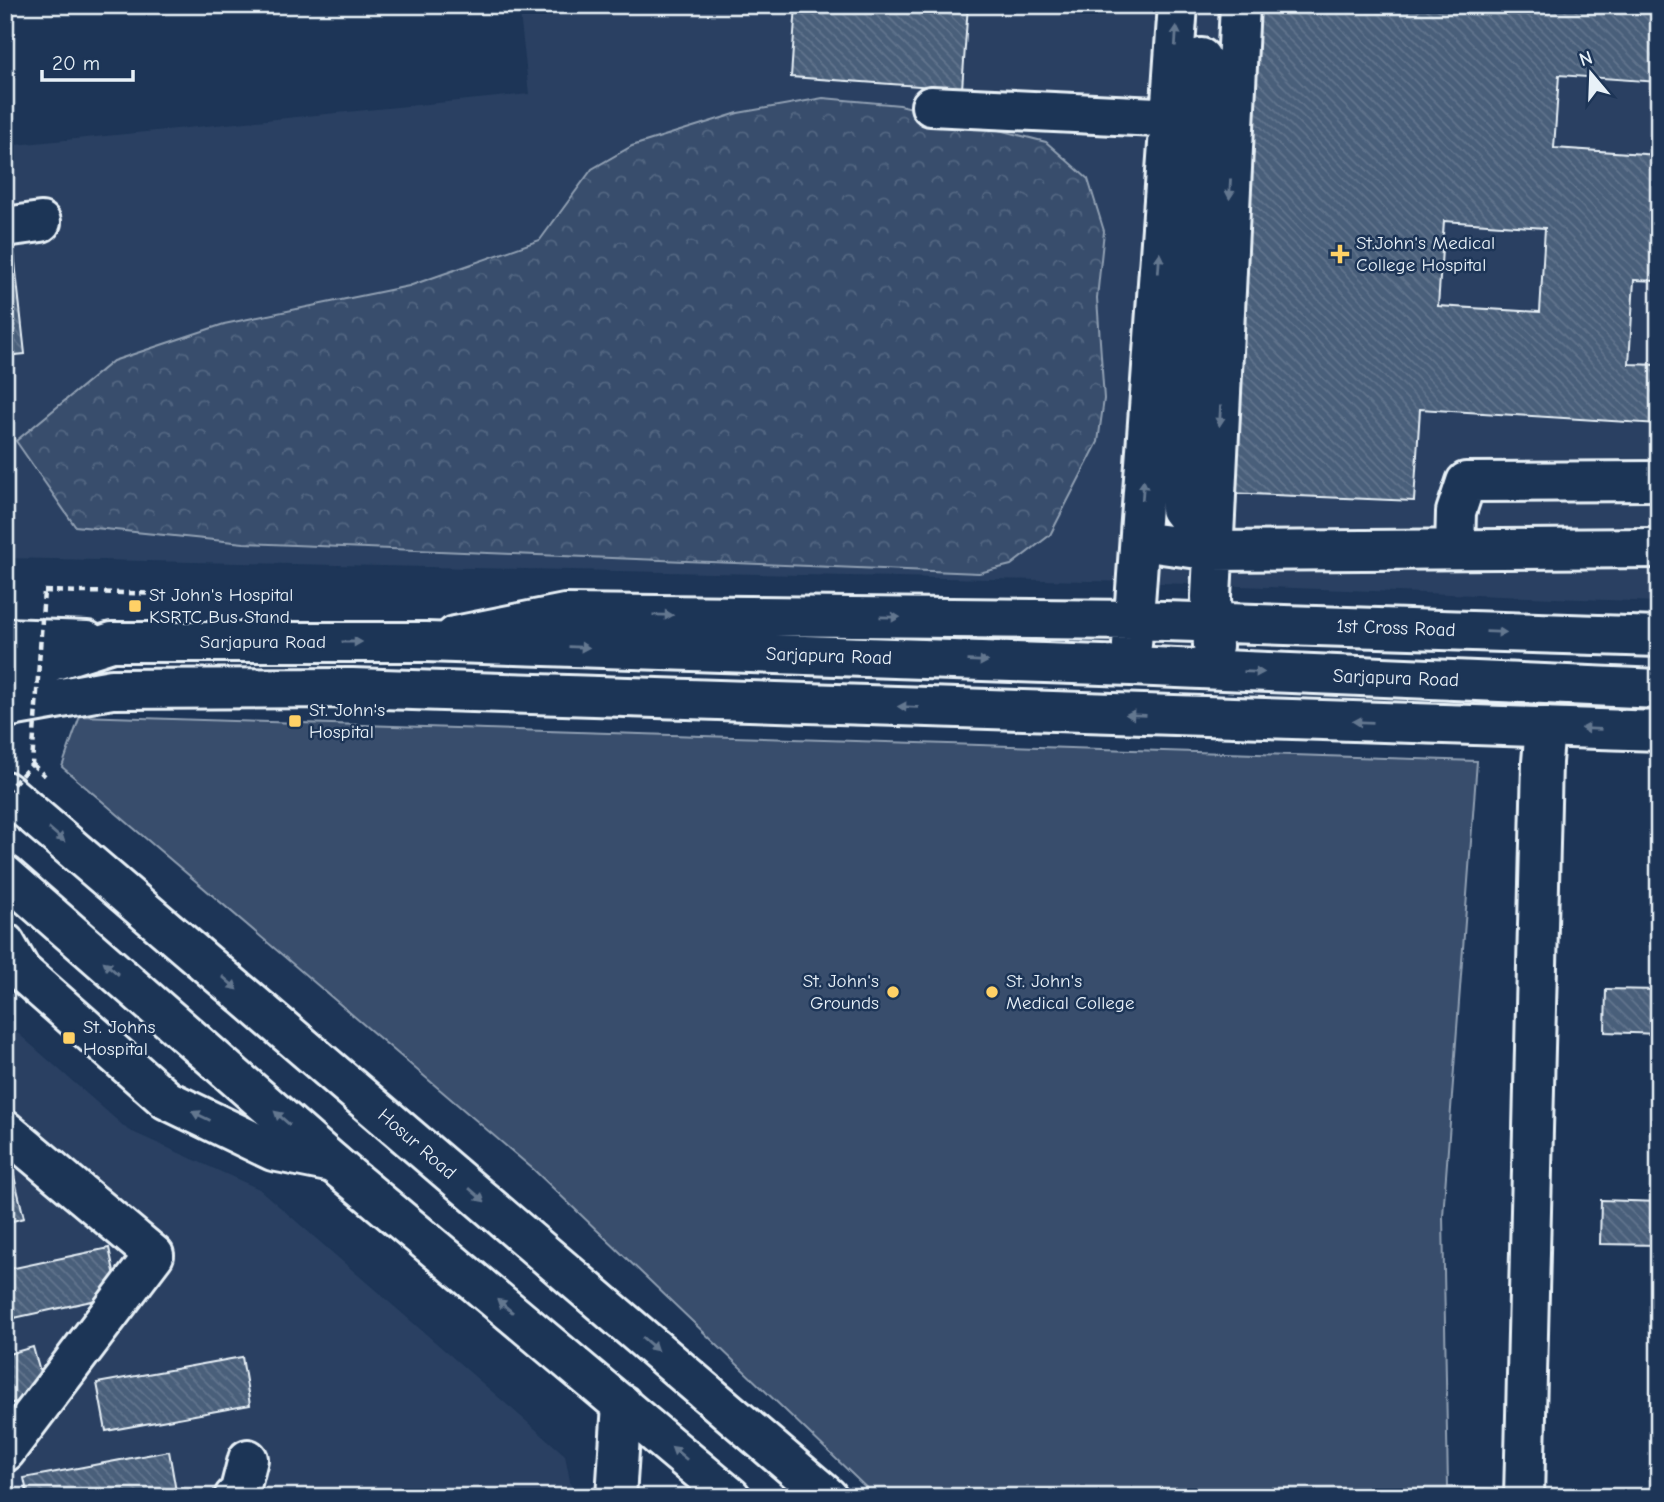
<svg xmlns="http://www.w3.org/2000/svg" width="1664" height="1502" font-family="'Comic Neue',sans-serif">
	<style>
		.built { fill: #2a4162 }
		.forest { fill: url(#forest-crowns); stroke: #909fb2; stroke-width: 2 }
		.pitch { fill: #374d6c; stroke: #909fb2; stroke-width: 2 }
		.building { fill: url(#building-back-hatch); stroke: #e8f1f8; stroke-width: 2; fill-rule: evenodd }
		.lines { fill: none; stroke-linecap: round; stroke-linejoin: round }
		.minor-casing { stroke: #e8f1f8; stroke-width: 44 }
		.major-casing { stroke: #e8f1f8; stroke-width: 44 }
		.path { stroke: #e8f1f8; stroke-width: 4.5; stroke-dasharray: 7 5; stroke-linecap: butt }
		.minor { stroke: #1d3557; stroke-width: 38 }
		.major { stroke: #1d3557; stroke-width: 38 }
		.path-bridge { stroke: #e8f1f8; stroke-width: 4.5; stroke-dasharray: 7 5; stroke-linecap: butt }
		.oneway { fill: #64778f }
		.poi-dot { fill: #ffd166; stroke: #1d3557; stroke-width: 2.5 }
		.labels { text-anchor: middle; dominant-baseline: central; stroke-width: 5; stroke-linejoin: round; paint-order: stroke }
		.poi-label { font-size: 19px; fill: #e8f1f8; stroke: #1d3557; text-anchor: start }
		.street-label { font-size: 19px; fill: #e8f1f8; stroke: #1d3557 }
	</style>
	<defs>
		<pattern id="forest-crowns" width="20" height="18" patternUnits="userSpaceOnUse" patternTransform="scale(1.75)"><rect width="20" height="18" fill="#374d6c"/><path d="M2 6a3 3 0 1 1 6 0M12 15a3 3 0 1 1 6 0" fill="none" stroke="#546782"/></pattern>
		<pattern id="building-back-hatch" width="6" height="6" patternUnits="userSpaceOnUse" patternTransform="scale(1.75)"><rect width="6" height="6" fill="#495e7a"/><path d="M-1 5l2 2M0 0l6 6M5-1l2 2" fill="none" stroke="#63768e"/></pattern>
	</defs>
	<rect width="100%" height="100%" fill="#1d3557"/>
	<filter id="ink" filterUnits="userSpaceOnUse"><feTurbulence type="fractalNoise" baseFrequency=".0143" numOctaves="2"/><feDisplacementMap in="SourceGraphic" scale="14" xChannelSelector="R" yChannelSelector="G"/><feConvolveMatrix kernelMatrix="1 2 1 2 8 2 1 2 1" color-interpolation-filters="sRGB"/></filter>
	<g filter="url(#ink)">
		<!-- built -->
		<path class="built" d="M519 5H1659V602L1136 582 5 558V146L529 94Z
			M5 1022 128 1130 259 1189 565 1455 573 1497H5Z"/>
		<!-- forest -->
		<path class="forest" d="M823 98 900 105 1046 142 1088 179 1104 231 1097 298 1104 399 1098 442 1050 535 1011 565 979 573 244 543 75 526 16 441 113 361 224 324 409 286 540 240 592 169 632 146 738 113Z"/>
		<!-- pitch -->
		<path class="pitch" d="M80 716 1477 761 1443 1216 1448 1487 1659 1495V1497H876L533 1169 62 767Z"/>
		<!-- building -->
		<path class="building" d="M796 5H968L962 89 791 77Z
			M1248 5H1659V82L1559 75 1554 148 1659 155V281L1634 280 1629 364 1659 365V424L1420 409 1414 501 1228 493ZM1444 221 1545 228 1540 312 1438 306Z
			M13 244 25 354 5 356V245Z
			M1606 989 1659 990V1034L1605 1032Z
			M13 1172 24 1218 5 1223V1174Z
			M1601 1200 1659 1202V1245L1600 1244Z
			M109 1248 119 1295 5 1320V1270Z
			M33 1347 46 1394 5 1405V1355Z
			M242 1357 250 1405 106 1431 97 1383Z
			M169 1451 177 1497H28L24 1478Z"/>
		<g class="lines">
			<defs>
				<path id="minor" d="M1201 58 1180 509 1213 551
					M931 106 1197 119
					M5 227 41 222
					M1140 541 1213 551 1659 548
					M1455 549 1456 512 1466 482 1659 481
					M455 636 565 614 1134 620 1659 637
					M1132 645 1178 5
					M1213 646 1211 597 1240 5
					M5 943 21 971 167 1100 273 1151 333 1163
					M5 1130 154 1255 5 1452
					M234 1497 239 1494 248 1459
					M1524 1497 1542 762 1545 727"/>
				<path id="major" d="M5 638 87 641
					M5 676 112 642H426L1131 666 1659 689
					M5 708 112 689 352 688 1659 731
					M5 791 828 1497
					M5 875 333 1163 731 1497
					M616 1497 622 1404"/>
			</defs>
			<!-- minor casing -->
			<use href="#minor" class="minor-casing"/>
			<!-- major casing -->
			<use href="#major" class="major-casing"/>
			<!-- path -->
			<path class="path" d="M44 591 166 594
				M32 764 45 776"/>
			<!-- minor -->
			<use href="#minor" class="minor"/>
			<!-- major -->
			<use href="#major" class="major"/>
			<!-- path-bridge -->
			<path class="path-bridge" d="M5 793 32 764 44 591"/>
		</g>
		<!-- one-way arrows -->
		<defs><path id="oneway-solid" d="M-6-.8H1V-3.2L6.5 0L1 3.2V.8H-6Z" transform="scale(1.75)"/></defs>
		<g class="oneway">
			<use href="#oneway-solid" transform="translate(1176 36) rotate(-86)"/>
			<use href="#oneway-solid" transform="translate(1230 189) rotate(93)"/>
			<use href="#oneway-solid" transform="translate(1159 263) rotate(-86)"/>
			<use href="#oneway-solid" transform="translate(1220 416) rotate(93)"/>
			<use href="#oneway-solid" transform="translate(1143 490) rotate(-86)"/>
			<use href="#oneway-solid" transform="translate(663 615) rotate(1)"/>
			<use href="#oneway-solid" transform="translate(890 617) rotate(1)"/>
			<use href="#oneway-solid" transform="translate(1496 632) rotate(2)"/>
			<use href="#oneway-solid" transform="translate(352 642)"/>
			<use href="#oneway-solid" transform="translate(579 647) rotate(2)"/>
			<use href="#oneway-solid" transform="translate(978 661) rotate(2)"/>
			<use href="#oneway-solid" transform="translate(1254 672) rotate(2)"/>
			<use href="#oneway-solid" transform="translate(908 707) rotate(-178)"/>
			<use href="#oneway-solid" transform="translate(1136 715) rotate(-178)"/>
			<use href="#oneway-solid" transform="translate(1363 722) rotate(-178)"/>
			<use href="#oneway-solid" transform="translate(1591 729) rotate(-178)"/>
			<use href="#oneway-solid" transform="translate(57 835) rotate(41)"/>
			<use href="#oneway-solid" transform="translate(111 968) rotate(-139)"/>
			<use href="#oneway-solid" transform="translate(230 983) rotate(41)"/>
			<use href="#oneway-solid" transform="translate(201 1116) rotate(-154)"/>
			<use href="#oneway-solid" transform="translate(282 1118) rotate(-139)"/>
			<use href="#oneway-solid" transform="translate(477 1195) rotate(41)"/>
			<use href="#oneway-solid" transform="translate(505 1306) rotate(-140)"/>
			<use href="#oneway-solid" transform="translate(650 1344) rotate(41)"/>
			<use href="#oneway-solid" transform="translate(679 1453) rotate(-140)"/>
		</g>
	</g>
	<!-- markers -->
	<g class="poi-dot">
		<path d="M1336.5 243.5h7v7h7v7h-7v7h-7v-7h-7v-7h7z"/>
		<rect x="128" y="599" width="14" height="14" rx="3.5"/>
		<rect x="288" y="714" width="14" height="14" rx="3.5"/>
		<circle cx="893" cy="992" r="7"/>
		<circle cx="992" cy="992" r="7"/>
		<rect x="62" y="1031" width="14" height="14" rx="3.5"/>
	</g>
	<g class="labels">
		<!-- poi labels -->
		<g class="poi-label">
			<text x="1356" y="243">St.John's Medical<tspan x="1356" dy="22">College Hospital</tspan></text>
			<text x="149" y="595">St John's Hospital<tspan x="149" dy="22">KSRTC Bus Stand</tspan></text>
			<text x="309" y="710">St. John's<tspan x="309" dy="22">Hospital</tspan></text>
			<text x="879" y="981" text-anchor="end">St. John's<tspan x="879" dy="22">Grounds</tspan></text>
			<text x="1006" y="981">St. John's<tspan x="1006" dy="22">Medical College</tspan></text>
			<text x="83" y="1027">St. Johns<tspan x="83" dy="22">Hospital</tspan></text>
		</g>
		<!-- street labels -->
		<g class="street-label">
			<text transform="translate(1396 628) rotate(2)">1st Cross Road</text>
			<text x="263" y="642">Sarjapura Road</text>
			<text transform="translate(829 656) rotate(2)">Sarjapura Road</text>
			<text transform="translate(1396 678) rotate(2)">Sarjapura Road</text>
			<text transform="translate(417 1144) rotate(41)">Hosur Road</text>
		</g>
	</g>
	<!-- margin -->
	<rect width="1664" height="1502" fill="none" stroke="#1d3557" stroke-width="28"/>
	<rect x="14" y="14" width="1636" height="1474" fill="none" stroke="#e8f1f8" stroke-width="2.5" filter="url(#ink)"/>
	<!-- north arrow -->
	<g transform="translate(1591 74) rotate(341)" stroke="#1d3557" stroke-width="5" paint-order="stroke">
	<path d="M0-5L12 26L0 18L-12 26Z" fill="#e8f1f8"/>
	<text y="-10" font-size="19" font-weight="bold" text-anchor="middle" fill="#e8f1f8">N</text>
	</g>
	<!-- scale -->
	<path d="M42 70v10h91v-10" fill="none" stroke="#e8f1f8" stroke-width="3.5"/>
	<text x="52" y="70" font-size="21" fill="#e8f1f8" stroke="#1d3557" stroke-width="5" paint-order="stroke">20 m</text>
</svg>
